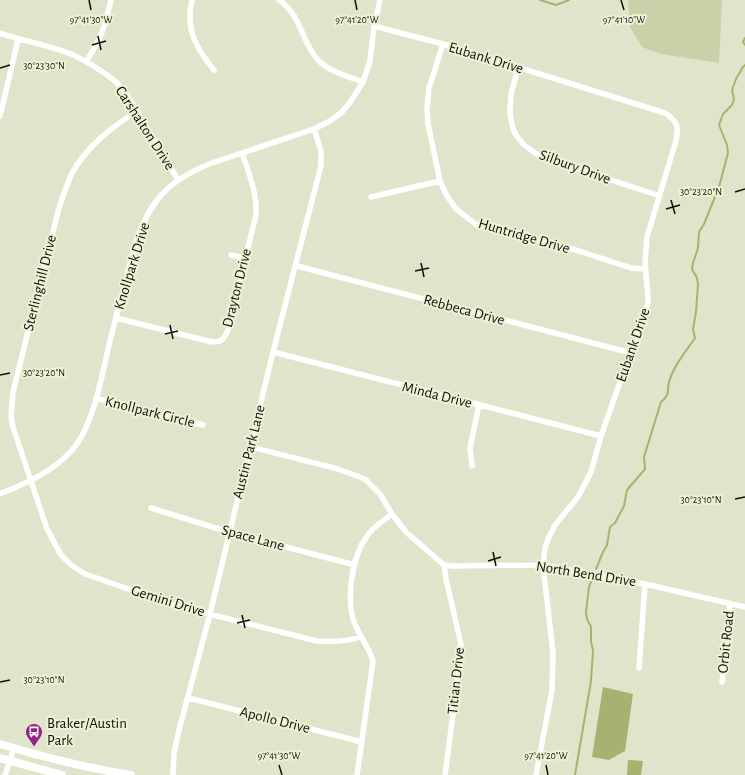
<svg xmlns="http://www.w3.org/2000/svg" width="745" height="775" font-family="'Alegreya Sans',sans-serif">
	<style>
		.green { fill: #cad1a8 }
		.water { fill: #a8b270 }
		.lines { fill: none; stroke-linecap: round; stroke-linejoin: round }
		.stream { stroke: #a8b270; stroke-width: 2 }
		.minor { stroke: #fff; stroke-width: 5.5 }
		.secondary { stroke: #fff; stroke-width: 8 }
		.ticks { fill: none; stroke: #0f1108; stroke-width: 1.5 }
		.labels { text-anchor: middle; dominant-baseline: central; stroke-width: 4; stroke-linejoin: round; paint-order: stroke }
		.street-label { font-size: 15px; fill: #0f1108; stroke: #edf2d7 }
		.poi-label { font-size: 15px; fill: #0f1108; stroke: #edf2d7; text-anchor: start }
		.ticks-label { font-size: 10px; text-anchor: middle; fill: #0f1108; stroke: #edf2d7; stroke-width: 4; stroke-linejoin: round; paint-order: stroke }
	</style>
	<rect width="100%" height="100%" fill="#dfe5ca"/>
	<!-- green -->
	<path class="green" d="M628 0H722L719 63 661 54 642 47 630 27Z"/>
	<!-- water -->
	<path class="water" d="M603 687 633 694 625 751 609 760 592 757Z
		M628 760 643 761 641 775H627Z"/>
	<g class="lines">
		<!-- stream -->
		<path class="stream" d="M540 0 556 5 569 0
			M745 38 743 42 745 45
			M596 569 603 552 607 545 610 527 615 523 624 506 627 490 645 469 644 457 661 402C670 395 667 392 669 382 673 367 686 351 695 338L693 329 696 312 698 284 697 278 692 269 693 263 698 248 699 232 704 224 719 187 728 153 727 145 719 125 723 114 732 105 734 99 732 90 736 79 743 67 745 65
			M575 775 591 681 593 650 591 642V627L587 619 586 612 589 587 592 579"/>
		<!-- minor -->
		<path class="minor" d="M192 0C185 29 196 48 214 70
			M279 0C303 17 301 42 318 60 330 72 347 76 363 82
			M374 26 443 44 665 113C679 122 679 129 675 144L647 237 645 262 648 297V303L601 436 591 472 578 497 555 525 548 539 545 548 543 565 553 653 552 690 536 775
			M0 33C23 41 48 45 71 54 85 60 106 73 117 83 128 94 136 109 143 122 155 141 166 160 178 180
			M443 44 429 88 427 110 428 124 440 181 447 196 456 209 477 225 576 250 631 268 645 269
			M86 62 99 40 105 24 111 0
			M518 68 511 94 510 114 513 129 516 135 524 145 541 157 660 196
			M137 111C112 127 87 146 72 173 67 184 63 196 59 208L13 392 11 416 13 427 47 529 61 555 71 565 85 574 177 606 317 641C332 642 346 642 360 637
			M0 116 18 40
			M371 197 440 181
			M231 255 245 258
			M297 266 631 353
			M116 318 212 342C222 342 224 339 228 330L256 215C257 193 249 173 242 153
			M273 352 601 436
			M96 398 203 425
			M251 447 338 469 365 479 380 494 392 514 406 532 444 565 452 566 543 565 645 584 745 607
			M472 466 470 448 479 405
			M0 494C26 483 53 472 72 450 93 427 102 376 109 345 118 310 127 274 137 239 152 198 169 181 209 164L314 129 330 121 342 112 351 101 363 82 370 61 374 26 380 0
			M151 508 229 532 355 565
			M444 565 446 579 461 644V654L445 775
			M639 668 645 584
			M722 682 730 603
			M189 698 362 742
			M5 775 14 748
			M173 775 174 753 179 730 210 614 273 352 321 166V151L314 129
			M357 775 373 661C369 647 359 635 354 622 346 598 352 556 367 536 373 527 383 521 392 514"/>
		<!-- secondary -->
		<path class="secondary" d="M0 744C43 757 87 768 131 775
			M0 758 62 775"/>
	</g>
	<!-- ticks -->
	<path class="ticks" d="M89 0 91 10M355 0 357 10M621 0 624 10M98 36 101 50M92 45 106 41M0 68 10 65M735 192 745 189M671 200 675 214M666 209 680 205M421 263 424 277M415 271 429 268M170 325 173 339M165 334 178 331M0 375 10 373M735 499 745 497M493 552 496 566M488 561 501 557M242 615 245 628M237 623 250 620M0 682 10 680M279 765 282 775M546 765 548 775"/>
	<!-- icons -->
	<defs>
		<symbol id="bus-pin" viewBox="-11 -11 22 30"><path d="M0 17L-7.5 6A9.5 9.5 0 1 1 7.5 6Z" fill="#902487" stroke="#edf2d7"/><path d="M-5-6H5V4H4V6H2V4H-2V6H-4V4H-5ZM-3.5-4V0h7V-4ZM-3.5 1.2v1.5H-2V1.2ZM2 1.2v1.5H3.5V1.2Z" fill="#fff"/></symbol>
	</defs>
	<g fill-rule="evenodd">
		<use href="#bus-pin" x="24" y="722" width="20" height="27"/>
	</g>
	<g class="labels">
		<!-- street labels -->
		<g class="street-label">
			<text transform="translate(486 58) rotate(17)">Eubank Drive</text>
			<text transform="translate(145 128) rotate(57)">Carshalton Drive</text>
			<text transform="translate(575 167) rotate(20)">Silbury Drive</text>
			<text transform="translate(524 236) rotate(16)">Huntridge Drive</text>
			<text transform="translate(132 266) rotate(-73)">Knollpark Drive</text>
			<text transform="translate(40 283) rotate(-76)">Sterlinghill Drive</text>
			<text transform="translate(237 288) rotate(-76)">Drayton Drive</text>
			<text transform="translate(464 310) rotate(15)">Rebbeca Drive</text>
			<text transform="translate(633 345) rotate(-71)">Eubank Drive</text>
			<text transform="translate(437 395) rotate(14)">Minda Drive</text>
			<text transform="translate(150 412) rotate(14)">Knollpark Circle</text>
			<text transform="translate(249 452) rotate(-76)">Austin Park Lane</text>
			<text transform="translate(253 538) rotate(15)">Space Lane</text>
			<text transform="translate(586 574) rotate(9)">North Bend Drive</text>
			<text transform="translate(168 601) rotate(17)">Gemini Drive</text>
			<text transform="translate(726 642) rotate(-84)">Orbit Road</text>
			<text transform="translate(456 681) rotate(-84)">Titian Drive</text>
			<text transform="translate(275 720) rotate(14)">Apollo Drive</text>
		</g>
		<!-- poi labels -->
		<g class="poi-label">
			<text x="47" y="723">Braker/Austin<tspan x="47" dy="17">Park</tspan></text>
		</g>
	</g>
	<g class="ticks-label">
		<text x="91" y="23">97°41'30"W</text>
		<text x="357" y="23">97°41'20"W</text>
		<text x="624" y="23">97°41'10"W</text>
		<text x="44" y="69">30°23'30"N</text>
		<text x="701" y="195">30°23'20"N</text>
		<text x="44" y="376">30°23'20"N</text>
		<text x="701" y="503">30°23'10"N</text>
		<text x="44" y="683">30°23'10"N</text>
		<text x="279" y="759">97°41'30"W</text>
		<text x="546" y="759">97°41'20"W</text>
	</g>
</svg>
